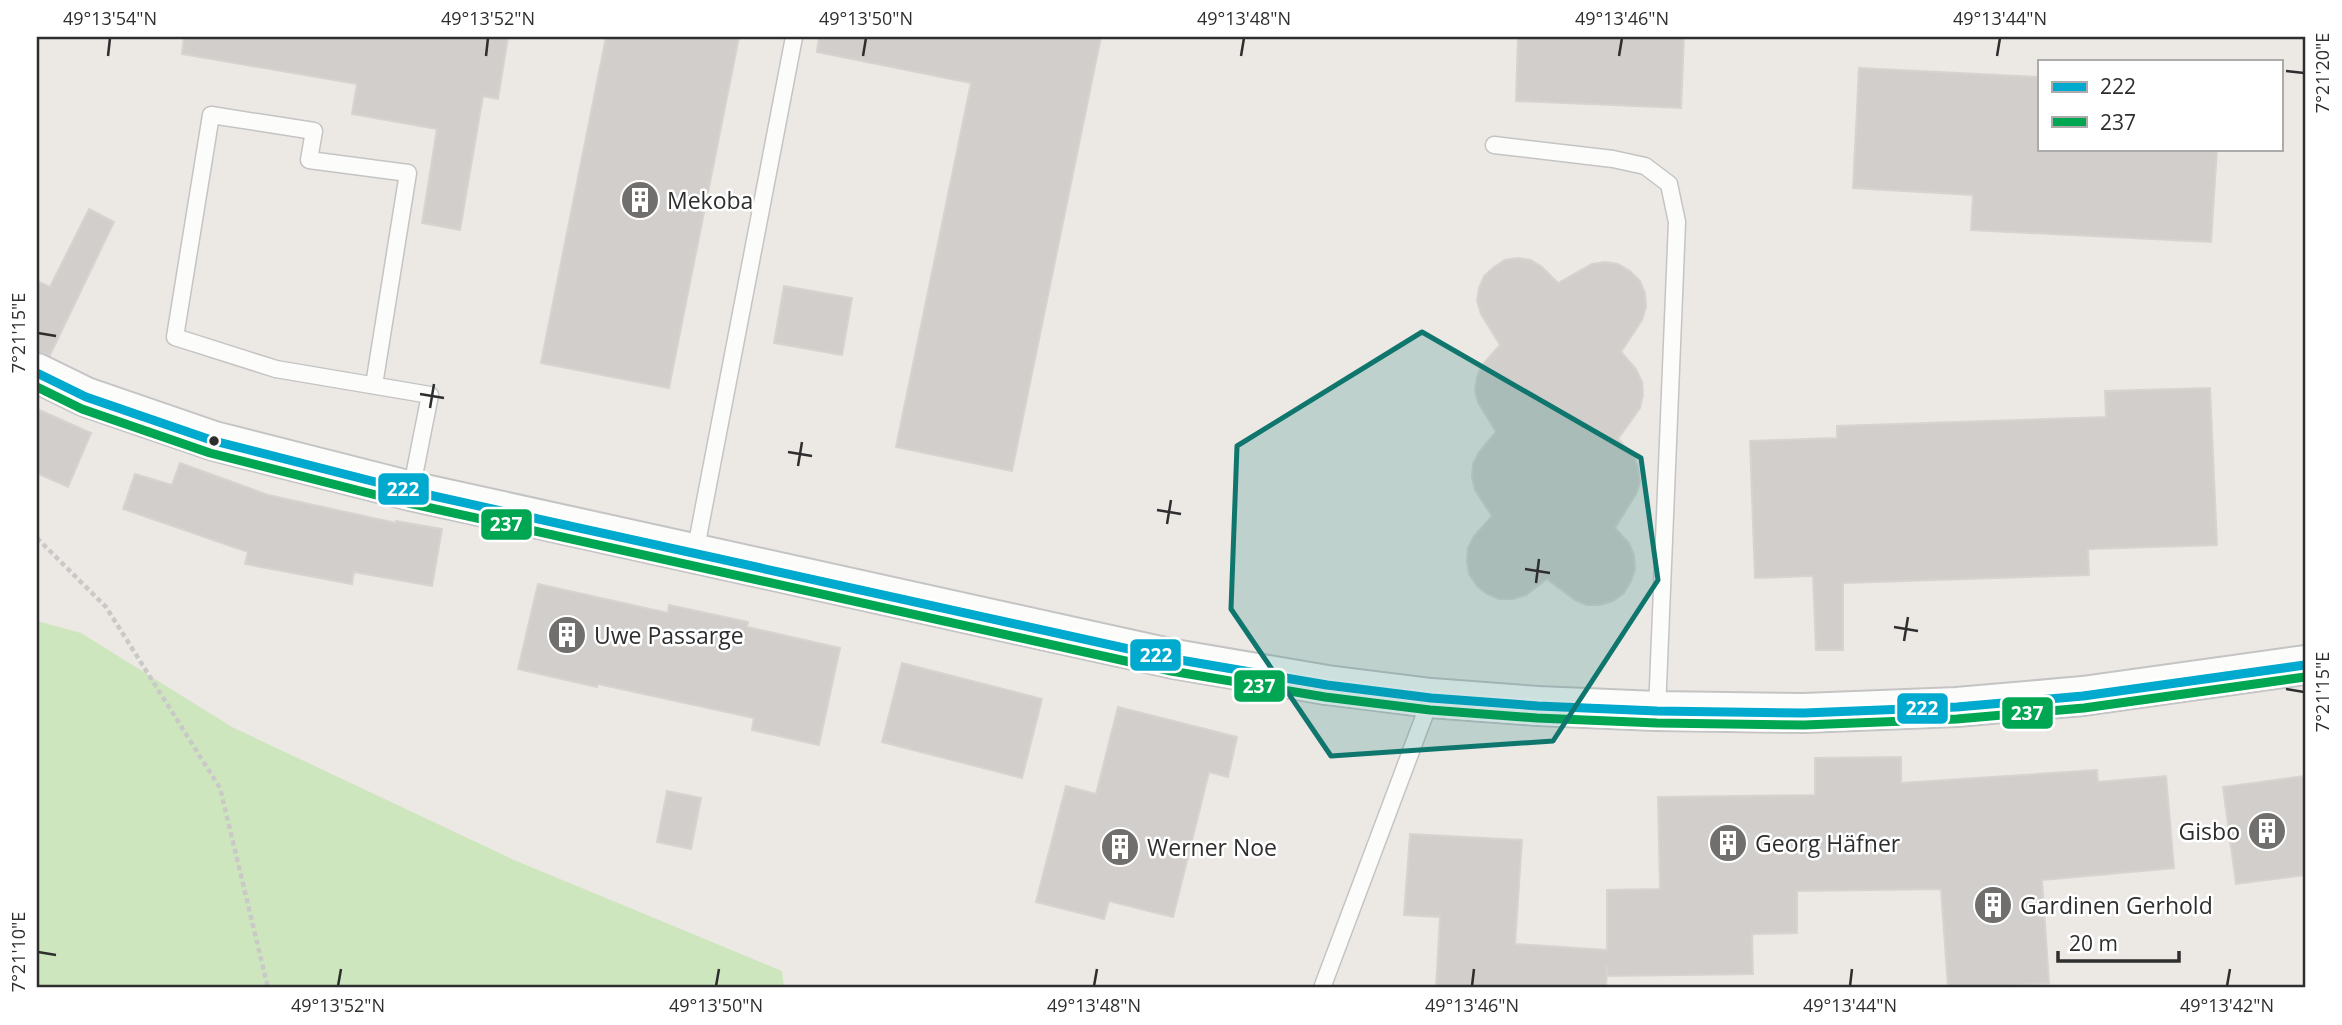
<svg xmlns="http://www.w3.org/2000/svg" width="2342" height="1025" font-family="'Open Sans',sans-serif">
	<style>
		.green { fill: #cee6be }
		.building { fill: #d1cecb; stroke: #d7d4d0; stroke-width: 2 }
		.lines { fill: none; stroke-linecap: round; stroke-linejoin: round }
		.lane-casing { stroke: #c5c4c5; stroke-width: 19 }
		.secondary-casing { stroke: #c5c4c5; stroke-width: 42 }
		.path { stroke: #c9c9c8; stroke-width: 4.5; stroke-dasharray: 5 3.5; stroke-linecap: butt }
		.lane { stroke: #fcfcfb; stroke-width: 16 }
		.secondary { stroke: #fcfcfb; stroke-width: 38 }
		.bus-1-casing { stroke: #fff; stroke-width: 14 }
		.bus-2-casing { stroke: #fff; stroke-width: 14 }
		.bus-1 { stroke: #00a9ce; stroke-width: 9 }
		.bus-2 { stroke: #00a651; stroke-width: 9 }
		.marked { fill: #0f766e; fill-opacity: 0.2; stroke: #0f766e; stroke-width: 5; stroke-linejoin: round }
		.ticks { fill: none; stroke: #2e2e2e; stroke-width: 2.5 }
		.bus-dot { fill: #2e2e2e; stroke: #fff; stroke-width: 2.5 }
		.labels { text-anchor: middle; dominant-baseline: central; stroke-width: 5; stroke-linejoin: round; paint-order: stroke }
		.poi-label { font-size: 23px; fill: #2e2e2e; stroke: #fff; text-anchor: start }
		.line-badge { stroke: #fff; stroke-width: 2.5 }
		.badge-label { font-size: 19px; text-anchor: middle; font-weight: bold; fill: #fff }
		.neatline { fill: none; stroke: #2e2e2e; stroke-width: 2.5 }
		.ticks-label { font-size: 18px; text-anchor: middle; fill: #2e2e2e }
	</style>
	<rect width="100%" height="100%" fill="#ece8e4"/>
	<!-- green -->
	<path class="green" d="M37 621 81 633 232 727 514 860 782 971 784 988H37Z"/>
	<!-- building -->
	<path class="building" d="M184 37H508L498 99 483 96 460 230 422 223 437 129 352 114 357 84 182 54Z
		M606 37H739L669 388 541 363Z
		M819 37H1101L1012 471 896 447 971 83 817 52Z
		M1518 37H1684L1681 108 1516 101Z
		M1859 68 2039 77V149H2217L2211 242 1971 230 1973 195 1853 188Z
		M89 209 114 222 50 355 37 351V281L50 287Z
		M1518 258 1531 260 1542 267 1558 283 1592 264 1605 262 1618 264 1630 271 1640 281 1645 293 1646 307 1642 320 1621 352 1636 369 1642 382 1643 395 1640 408 1618 439 1634 456 1638 468 1640 482 1636 494 1615 528 1629 543 1634 555 1635 569 1631 581 1624 593 1613 601 1600 605H1587L1575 600 1547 579 1526 595 1513 599H1499L1487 594 1477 586 1469 574 1467 561 1468 548 1474 536 1492 516 1475 490 1472 477 1473 464 1479 452 1496 432 1478 402 1475 390 1477 377 1482 365 1500 345 1481 314 1477 301 1479 288 1484 276 1494 267 1505 260Z
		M784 286 852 298 842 355 774 343Z
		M2210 388 2217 545 2088 549 2089 575 1843 583V650H1816L1813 576 1755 578 1750 441 1837 438V426L2106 417 2105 391Z
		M37 409 91 433 68 487 37 473Z
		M180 463 268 495 396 523V521L442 529 432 586 354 572 352 584 245 564 248 552 123 509 135 474 172 485Z
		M538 584 668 613 669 605 748 622 747 627 840 648 819 745 752 730 754 718 598 684 597 687 518 669Z
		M902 663 1042 699 1022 778 882 742Z
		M1118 707 1237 737 1228 777 1209 772 1173 917 1109 901 1104 919 1036 902 1066 786 1096 794Z
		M1901 757V783L2097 770 2098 782 2166 776 2174 868 2042 880 2049 983 1968 988H1948L1941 889 1797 891V933L1752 934 1753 974 1607 976V966L1606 988H1436L1440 917 1404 915 1410 834 1522 840 1515 944 1607 950V890L1660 889 1658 797 1815 795V758Z
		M2305 776V875L2236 884 2223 787Z
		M667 791 701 798 691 849 657 842Z"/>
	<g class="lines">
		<defs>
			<path id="lane" d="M1494 145 1613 159 1645 166 1669 184 1677 222 1657 711
				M374 385 408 173 309 160 314 131 211 115 175 337 276 369 430 395 411 491
				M695 553 794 37
				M1322 988 1431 698"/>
			<path id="secondary" d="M37 373 86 397 214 441 411 491 1174 659 1327 685 1431 698 1538 706 1657 711 1804 713 1957 707 2083 696 2305 665"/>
		</defs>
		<!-- lane casing -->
		<use href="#lane" class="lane-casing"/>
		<!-- secondary casing -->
		<use href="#secondary" class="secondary-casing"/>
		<!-- path -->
		<path class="path" d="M37 538 106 607 220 788 268 988"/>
		<!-- lane -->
		<use href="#lane" class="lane"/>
		<!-- secondary -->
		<use href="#secondary" class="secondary"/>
		<defs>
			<path id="bus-1" d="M37 373 86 397 214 441 411 491 1174 659 1327 685 1431 698 1538 706 1657 711 1804 713 1957 707 2083 696 2305 665"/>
			<path id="bus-2" d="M37 387 82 409 210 453 408 503 1171 671 1325 697 1430 710 1537 718 1657 723 1804 725 1957 719 2084 708 2305 677"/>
		</defs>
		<!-- bus-1 casing -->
		<use href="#bus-1" class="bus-1-casing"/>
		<!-- bus-2 casing -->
		<use href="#bus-2" class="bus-2-casing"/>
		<!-- bus-1 -->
		<use href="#bus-1" class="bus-1"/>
		<!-- bus-2 -->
		<use href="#bus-2" class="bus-2"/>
	</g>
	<!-- marked area -->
	<path class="marked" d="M1422 332 1641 458 1658 580 1553 741 1331 756 1231 609 1237 446Z"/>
	<!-- ticks -->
	<path class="ticks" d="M108 56 110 38M486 56 488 38M863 56 866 38M1241 56 1244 38M1619 56 1622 38M1997 56 2000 38M2286 71 2304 73M38 333 56 336M420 394 444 398M430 408 434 384M788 452 812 456M798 466 802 442M1157 510 1181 514M1167 524 1171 500M1525 569 1550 573M1536 583 1539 559M1894 627 1918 631M1904 641 1908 617M2286 689 2304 692M38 952 56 955M338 986 341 969M716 986 719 969M1094 986 1097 969M1472 986 1474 969M1850 986 1852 969M2227 986 2230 969"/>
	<!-- icons -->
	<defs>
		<symbol id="building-disc" viewBox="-11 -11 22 22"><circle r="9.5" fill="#706f6e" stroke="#fff"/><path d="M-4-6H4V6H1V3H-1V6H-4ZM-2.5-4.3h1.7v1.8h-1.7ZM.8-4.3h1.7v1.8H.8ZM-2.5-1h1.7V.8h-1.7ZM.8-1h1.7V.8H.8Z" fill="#fff"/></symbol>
	</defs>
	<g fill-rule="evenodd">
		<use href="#building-disc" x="618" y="178" width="44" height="44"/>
		<use href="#building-disc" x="545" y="613" width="44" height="44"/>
		<use href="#building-disc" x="2245" y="809" width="44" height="44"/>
		<use href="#building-disc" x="1706" y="821" width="44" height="44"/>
		<use href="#building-disc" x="1098" y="825" width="44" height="44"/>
		<use href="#building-disc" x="1971" y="883" width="44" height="44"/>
	</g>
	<!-- markers -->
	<circle class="bus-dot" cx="214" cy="441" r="6"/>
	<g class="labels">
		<!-- poi labels -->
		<g class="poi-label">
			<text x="667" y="200">Mekoba</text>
			<text x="594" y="635">Uwe Passarge</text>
			<text x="2240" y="831" text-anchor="end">Gisbo</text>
			<text x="1755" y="843">Georg Häfner</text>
			<text x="1147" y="847">Werner Noe</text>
			<text x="2020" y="905">Gardinen Gerhold</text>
		</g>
	</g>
	<g class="line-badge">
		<rect x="377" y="472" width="53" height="34" rx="7" fill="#00a9ce"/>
		<rect x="480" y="508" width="53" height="33" rx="7" fill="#00a651"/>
		<rect x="1129" y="638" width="53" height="34" rx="7" fill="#00a9ce"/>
		<rect x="1233" y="669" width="53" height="34" rx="7" fill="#00a651"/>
		<rect x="1896" y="692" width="53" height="33" rx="7" fill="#00a9ce"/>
		<rect x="2001" y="696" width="53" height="34" rx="7" fill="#00a651"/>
	</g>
	<g class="badge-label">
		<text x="403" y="496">222</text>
		<text x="506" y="531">237</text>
		<text x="1156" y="662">222</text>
		<text x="1259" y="693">237</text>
		<text x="1922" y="715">222</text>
		<text x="2027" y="720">237</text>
	</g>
	<!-- border -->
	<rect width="2342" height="1025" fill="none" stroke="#ffffff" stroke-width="77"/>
	<!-- legend -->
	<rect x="2038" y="60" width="245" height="91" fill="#ffffff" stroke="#ababab" stroke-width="2"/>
	<rect x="2052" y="82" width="35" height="10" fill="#00a9ce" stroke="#ababab" stroke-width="2"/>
	<text x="2100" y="94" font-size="21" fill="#2e2e2e">222</text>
	<rect x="2052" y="117" width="35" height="10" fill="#00a651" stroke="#ababab" stroke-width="2"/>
	<text x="2100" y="130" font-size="21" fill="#2e2e2e">237</text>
	<!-- scale -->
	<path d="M2058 951v10h121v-10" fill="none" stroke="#2e2e2e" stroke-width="3.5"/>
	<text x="2069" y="951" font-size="21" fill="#2e2e2e" stroke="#ffffff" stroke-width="5" paint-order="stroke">20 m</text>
	<rect x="38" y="38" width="2266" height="948" class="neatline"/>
	<g class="ticks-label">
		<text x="110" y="25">49°13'54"N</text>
		<text x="488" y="25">49°13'52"N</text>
		<text x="866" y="25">49°13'50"N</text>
		<text x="1244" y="25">49°13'48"N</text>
		<text x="1622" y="25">49°13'46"N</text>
		<text x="2000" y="25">49°13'44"N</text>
		<text transform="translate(2323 73) rotate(-90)" y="6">7°21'20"E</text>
		<text transform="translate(19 333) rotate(-90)" y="6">7°21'15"E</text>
		<text transform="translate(2323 692) rotate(-90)" y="6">7°21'15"E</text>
		<text transform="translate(19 952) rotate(-90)" y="6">7°21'10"E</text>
		<text x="338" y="1012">49°13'52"N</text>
		<text x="716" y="1012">49°13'50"N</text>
		<text x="1094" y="1012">49°13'48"N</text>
		<text x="1472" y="1012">49°13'46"N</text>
		<text x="1850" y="1012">49°13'44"N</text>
		<text x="2227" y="1012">49°13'42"N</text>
	</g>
</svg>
